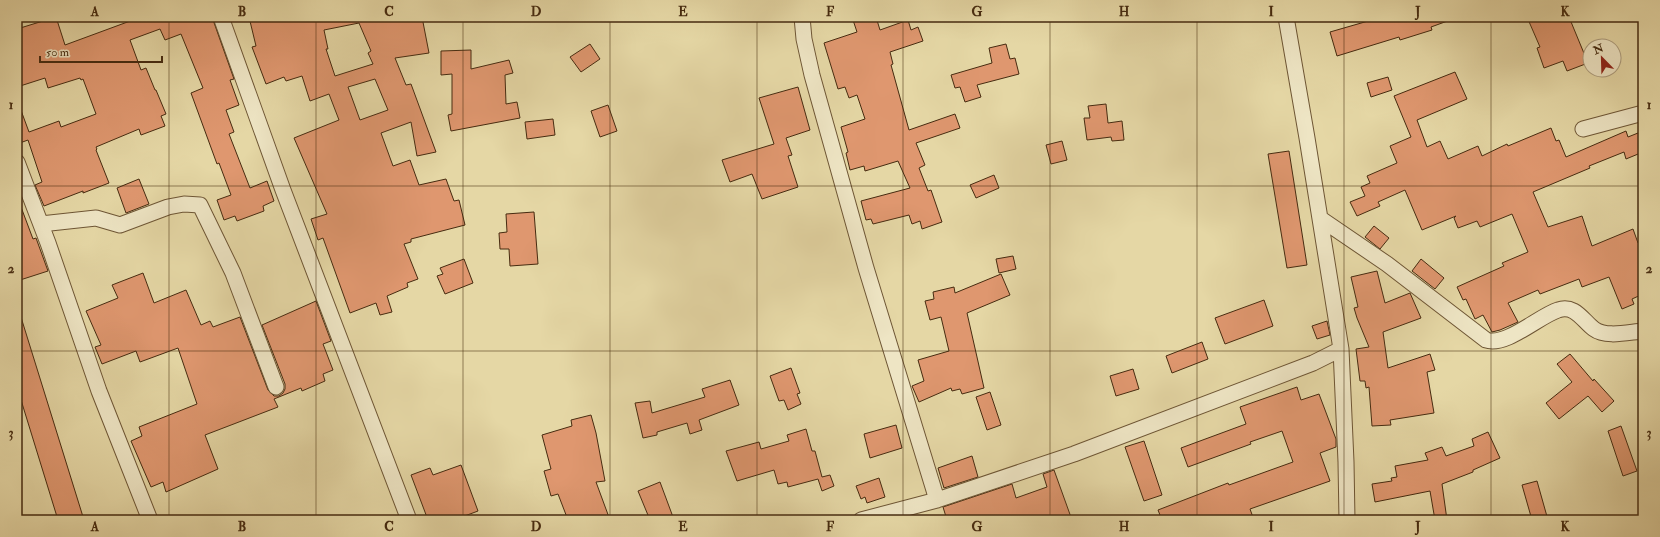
<svg xmlns="http://www.w3.org/2000/svg" width="1660" height="537" font-family="'IM FELL Double Pica',serif">
	<style>
		.building { fill: #df976f; stroke: #462b10; fill-rule: evenodd }
		.lines { fill: none; stroke-linecap: round; stroke-linejoin: round }
		.street-casing { stroke: #6e5635; stroke-width: 17 }
		.street { stroke: #eee5c4; stroke-width: 15 }
		.grid { fill: none; stroke: #462b10; stroke-width: 1; stroke-opacity: 0.55 }
		.neatline { fill: none; stroke: #462b10; stroke-width: 1.5 }
		.grid-label { font-size: 13px; text-anchor: middle; font-weight: bold; fill: #462b10 }
	</style>
	<rect width="100%" height="100%" fill="#e5d7a5"/>
	<filter id="stains"><feTurbulence type="fractalNoise" baseFrequency=".005" numOctaves="4"/><feColorMatrix values="0 0 0 0 .2 0 0 0 0 .09 0 0 0 0 .02 0 0 0 .5 -.17"/></filter>
	<radialGradient id="worn" r=".72"><stop offset=".6" stop-color="#630" stop-opacity="0"/><stop offset="1" stop-color="#630" stop-opacity=".3"/></radialGradient>
	<!-- building -->
	<path class="building" d="M56 17 65 45 141 17H212L234 79 230 80 239 105 226 110 234 132 229 134 250 188 267 181 274 201 263 206 264 211 237 221 235 216 224 220 217 200 231 195 219 163 217 164 191 93 203 88 181 34 165 40 160 29 130 40 141 70 146 68 155 90H156L166 114 161 116 165 126 141 135 139 129 96 147 97 149 96 150 109 183 83 193V191L44 206 35 185 42 182 28 140 17 144V105H19L29 132 59 121 61 127 96 114 83 79 81 80 80 78 48 88 45 78 17 87V29Z
		M249 17H422L429 53 395 58 406 85 411 84 436 152 417 156 411 122 381 133 393 166 410 160 419 185 446 179 454 201 459 200 465 225 411 239V242L404 244 418 279 407 283 408 287 387 296 392 312 380 315 376 303 350 313 323 238 318 240 311 219 327 214 294 138 339 120 329 94 310 101 302 76 286 81 284 77 266 84 252 47 256 46ZM359 23 371 51 368 53 373 64 335 76 326 49H328L324 30ZM375 79 388 110 360 120 348 87Z
		M852 17H876L880 30 908 20 911 30 918 27 923 41 890 52 893 64 891 65 909 130 955 114 960 128 916 143 925 165 919 168 928 191 931 190 942 222 922 229 920 221 912 224 909 215 873 224 871 219 866 220 861 201 910 188 898 161 865 171 864 166 850 170 846 153 848 152 841 127 865 119 857 95 849 98 845 87 838 89 824 43 857 32Z
		M1382 17H1453V19L1431 27 1432 30 1400 40 1399 37 1337 56 1330 32Z
		M1527 17H1569L1588 63 1567 71 1563 61 1544 68 1537 48 1540 47Z
		M590 44 600 59 581 72 570 57Z
		M1006 44 1010 59 1015 58 1019 74 977 85 981 97 965 102 960 87 955 88 951 75 992 63 989 48Z
		M471 50V69L509 60 513 73 505 75 506 104 517 102 520 118 451 131 448 115 452 114V74L441 75V51Z
		M1455 72 1467 99 1417 120 1427 147 1440 141 1448 159 1478 146 1482 156 1507 144 1508 146 1551 128 1556 141 1559 140 1566 157 1626 131 1628 137 1643 131V152L1626 159 1624 152 1589 166 1590 168 1533 192 1548 227 1582 216 1592 246 1633 229 1638 243 1643 241V294L1632 299 1634 304 1622 309 1609 277 1582 287 1579 279 1540 294 1538 290 1508 303 1518 322 1500 330 1492 332 1483 315 1475 319 1466 299 1463 300 1457 287 1504 266 1502 263 1528 252 1512 214 1480 227 1477 221 1458 228 1454 218 1456 216 1422 230 1405 190 1378 202 1380 206 1357 216 1350 202 1365 196 1361 187 1370 183 1367 176 1397 163 1390 146 1411 137 1394 96Z
		M1388 77 1392 90 1371 97 1367 83Z
		M798 87 810 130 786 138 792 155 788 156 798 187 762 199 752 174 730 182 722 160 774 144 759 98Z
		M1106 104 1108 123 1122 121 1124 140 1112 141 1111 137 1087 140 1084 118H1090L1088 106Z
		M608 105 617 131 600 137 591 111Z
		M553 119 555 135 527 139 525 122Z
		M1062 141 1067 160 1051 164 1046 145Z
		M1289 151 1307 265 1287 268 1268 154Z
		M994 175 999 188 976 198 970 185Z
		M139 179 149 204 126 213 117 188Z
		M17 199H18L33 239 36 238 48 271 17 281Z
		M534 212 538 264 510 266 509 249H500L499 233 507 232 506 214Z
		M1374 226 1389 238 1380 249 1365 237Z
		M1013 256 1016 269 999 273 996 259Z
		M464 259 473 283 445 294 437 276 443 274 440 268Z
		M1421 259 1444 278 1435 289 1412 271Z
		M1377 271 1385 303 1410 293 1421 318 1383 332 1388 368 1430 354 1435 370 1427 372 1434 413 1390 420 1391 425 1372 426 1369 387 1366 388 1365 381H1360L1356 349 1369 347 1357 318 1354 308 1358 307 1351 277Z
		M143 273 154 303 186 290 201 325 210 321 213 327 240 317 268 390 274 396H279L283 393 285 389V384L262 325 316 301 331 341 323 344 333 370 323 374 325 381 302 391 301 388 274 399 278 407 205 435 218 469 166 492 163 482 151 487 131 441 142 436 139 427 197 404 178 348 140 362 136 351 102 364 95 347 101 345 86 311 118 298 112 285Z
		M1001 274 1010 295 967 313 984 388 962 394 960 389 952 391 951 388 919 402 912 386 924 381 918 360 949 351 941 317 930 320 925 301 934 299 933 292 954 287 955 293Z
		M1264 300 1273 326 1225 344 1215 318Z
		M17 314H20L84 520H58L17 387Z
		M1327 321 1330 335 1317 339 1312 326Z
		M1202 342 1208 359 1172 373 1166 356Z
		M1570 354 1593 381 1594 379 1614 401 1602 412 1588 396 1559 419 1546 403 1572 382 1557 364Z
		M791 368 800 393 797 394 801 404 788 410 784 400 779 401 770 376Z
		M1133 369 1139 389 1116 396 1110 376Z
		M730 380 739 405 699 420 702 430 690 434 687 423 657 432V435L643 438 635 403 650 401 652 413 705 397 702 389Z
		M1297 387 1301 400 1319 394 1336 439V447L1320 453 1330 481 1250 509 1254 520H1162L1158 510 1228 483 1229 485 1293 462 1282 431 1250 442 1251 444 1188 467 1181 448 1246 424 1240 407Z
		M990 392 1001 425 987 430 976 397Z
		M591 415 596 433 605 481 596 482 610 520H568L558 494 551 496 544 471 551 469 542 435 572 426 571 420Z
		M896 425 902 448 870 458 864 434Z
		M1621 426 1637 471 1623 476 1608 431Z
		M806 429 812 451H815L822 477 830 475 834 486 822 491 818 479 788 487 787 482 778 484 774 470 737 481 726 451 759 442 761 449 789 441 787 435Z
		M1488 432 1500 458 1473 470V472L1442 484 1447 520H1435L1430 491 1375 502 1372 484 1392 481 1391 478 1397 477 1395 466 1428 460 1425 453 1442 447 1446 456 1474 446 1472 439Z
		M1144 441 1162 495 1144 501 1125 447Z
		M972 456 978 477 944 488 938 468Z
		M461 465 478 511 454 520H428L411 475 430 468 433 475Z
		M1054 470 1072 520H947L943 507 1012 484 1016 498 1047 487 1043 474Z
		M879 478 885 497 867 503 865 497 861 499 856 486Z
		M1537 481 1548 520H1532L1522 485Z
		M660 482 673 517 667 520H650L638 491Z"/>
	<g class="lines">
		<defs>
			<path id="street" d="M221 17 283 190 409 520
				M802 17 804 39 812 75 866 268 937 500
				M1286 17 1307 138 1341 349 1346 462 1347 520
				M1583 129 1643 113
				M17 162 48 243 99 391 150 520
				M1321 219 1387 264 1486 340C1506 347 1539 316 1558 310 1575 304 1583 321 1594 329 1606 338 1629 332 1643 331
				M41 224 96 218 120 225 168 207 184 204 200 205 233 273 276 387
				M861 520 937 500 1074 454 1313 363 1341 349"/>
		</defs>
		<!-- street casing -->
		<use href="#street" class="street-casing"/>
		<!-- street -->
		<use href="#street" class="street"/>
	</g>
	<!-- grid -->
	<path class="grid" d="M169 17V520M316 17V520M463 17V520M610 17V520M757 17V520M903 17V520M1050 17V520M1197 17V520M1344 17V520M1491 17V520M17 186H1643M17 351H1643"/>
	<!-- margin -->
	<rect width="1660" height="537" fill="none" stroke="#e5d7a5" stroke-width="44"/>
	<!-- north arrow -->
	<g transform="translate(1602 58) rotate(337)"><circle r="19" fill="#eee5c4" stroke="#ab9b7c"/>
	<path d="M0-3L7 15L0 10L-7 15Z" fill="#8f2418"/>
	<text y="-6" font-size="11" font-weight="bold" text-anchor="middle" fill="#462b10">N</text>
	</g>
	<!-- scale -->
	<path d="M40 56v6h122v-6" fill="none" stroke="#462b10" stroke-width="2"/>
	<text x="46" y="56" font-size="12" fill="#462b10" stroke="#eee5c4" stroke-width="3" paint-order="stroke">50 m</text>
	<rect x="22" y="22" width="1616" height="493" class="neatline"/>
	<g class="grid-label">
		<text x="95" y="16">A</text>
		<text x="242" y="16">B</text>
		<text x="389" y="16">C</text>
		<text x="536" y="16">D</text>
		<text x="683" y="16">E</text>
		<text x="830" y="16">F</text>
		<text x="977" y="16">G</text>
		<text x="1124" y="16">H</text>
		<text x="1271" y="16">I</text>
		<text x="1418" y="16">J</text>
		<text x="1565" y="16">K</text>
		<text x="11" y="109">1</text>
		<text x="1649" y="109">1</text>
		<text x="11" y="273">2</text>
		<text x="1649" y="273">2</text>
		<text x="11" y="437">3</text>
		<text x="1649" y="437">3</text>
		<text x="95" y="531">A</text>
		<text x="242" y="531">B</text>
		<text x="389" y="531">C</text>
		<text x="536" y="531">D</text>
		<text x="683" y="531">E</text>
		<text x="830" y="531">F</text>
		<text x="977" y="531">G</text>
		<text x="1124" y="531">H</text>
		<text x="1271" y="531">I</text>
		<text x="1418" y="531">J</text>
		<text x="1565" y="531">K</text>
	</g>
	<rect width="100%" height="100%" filter="url(#stains)"/>
	<rect width="100%" height="100%" fill="url(#worn)"/>
</svg>
